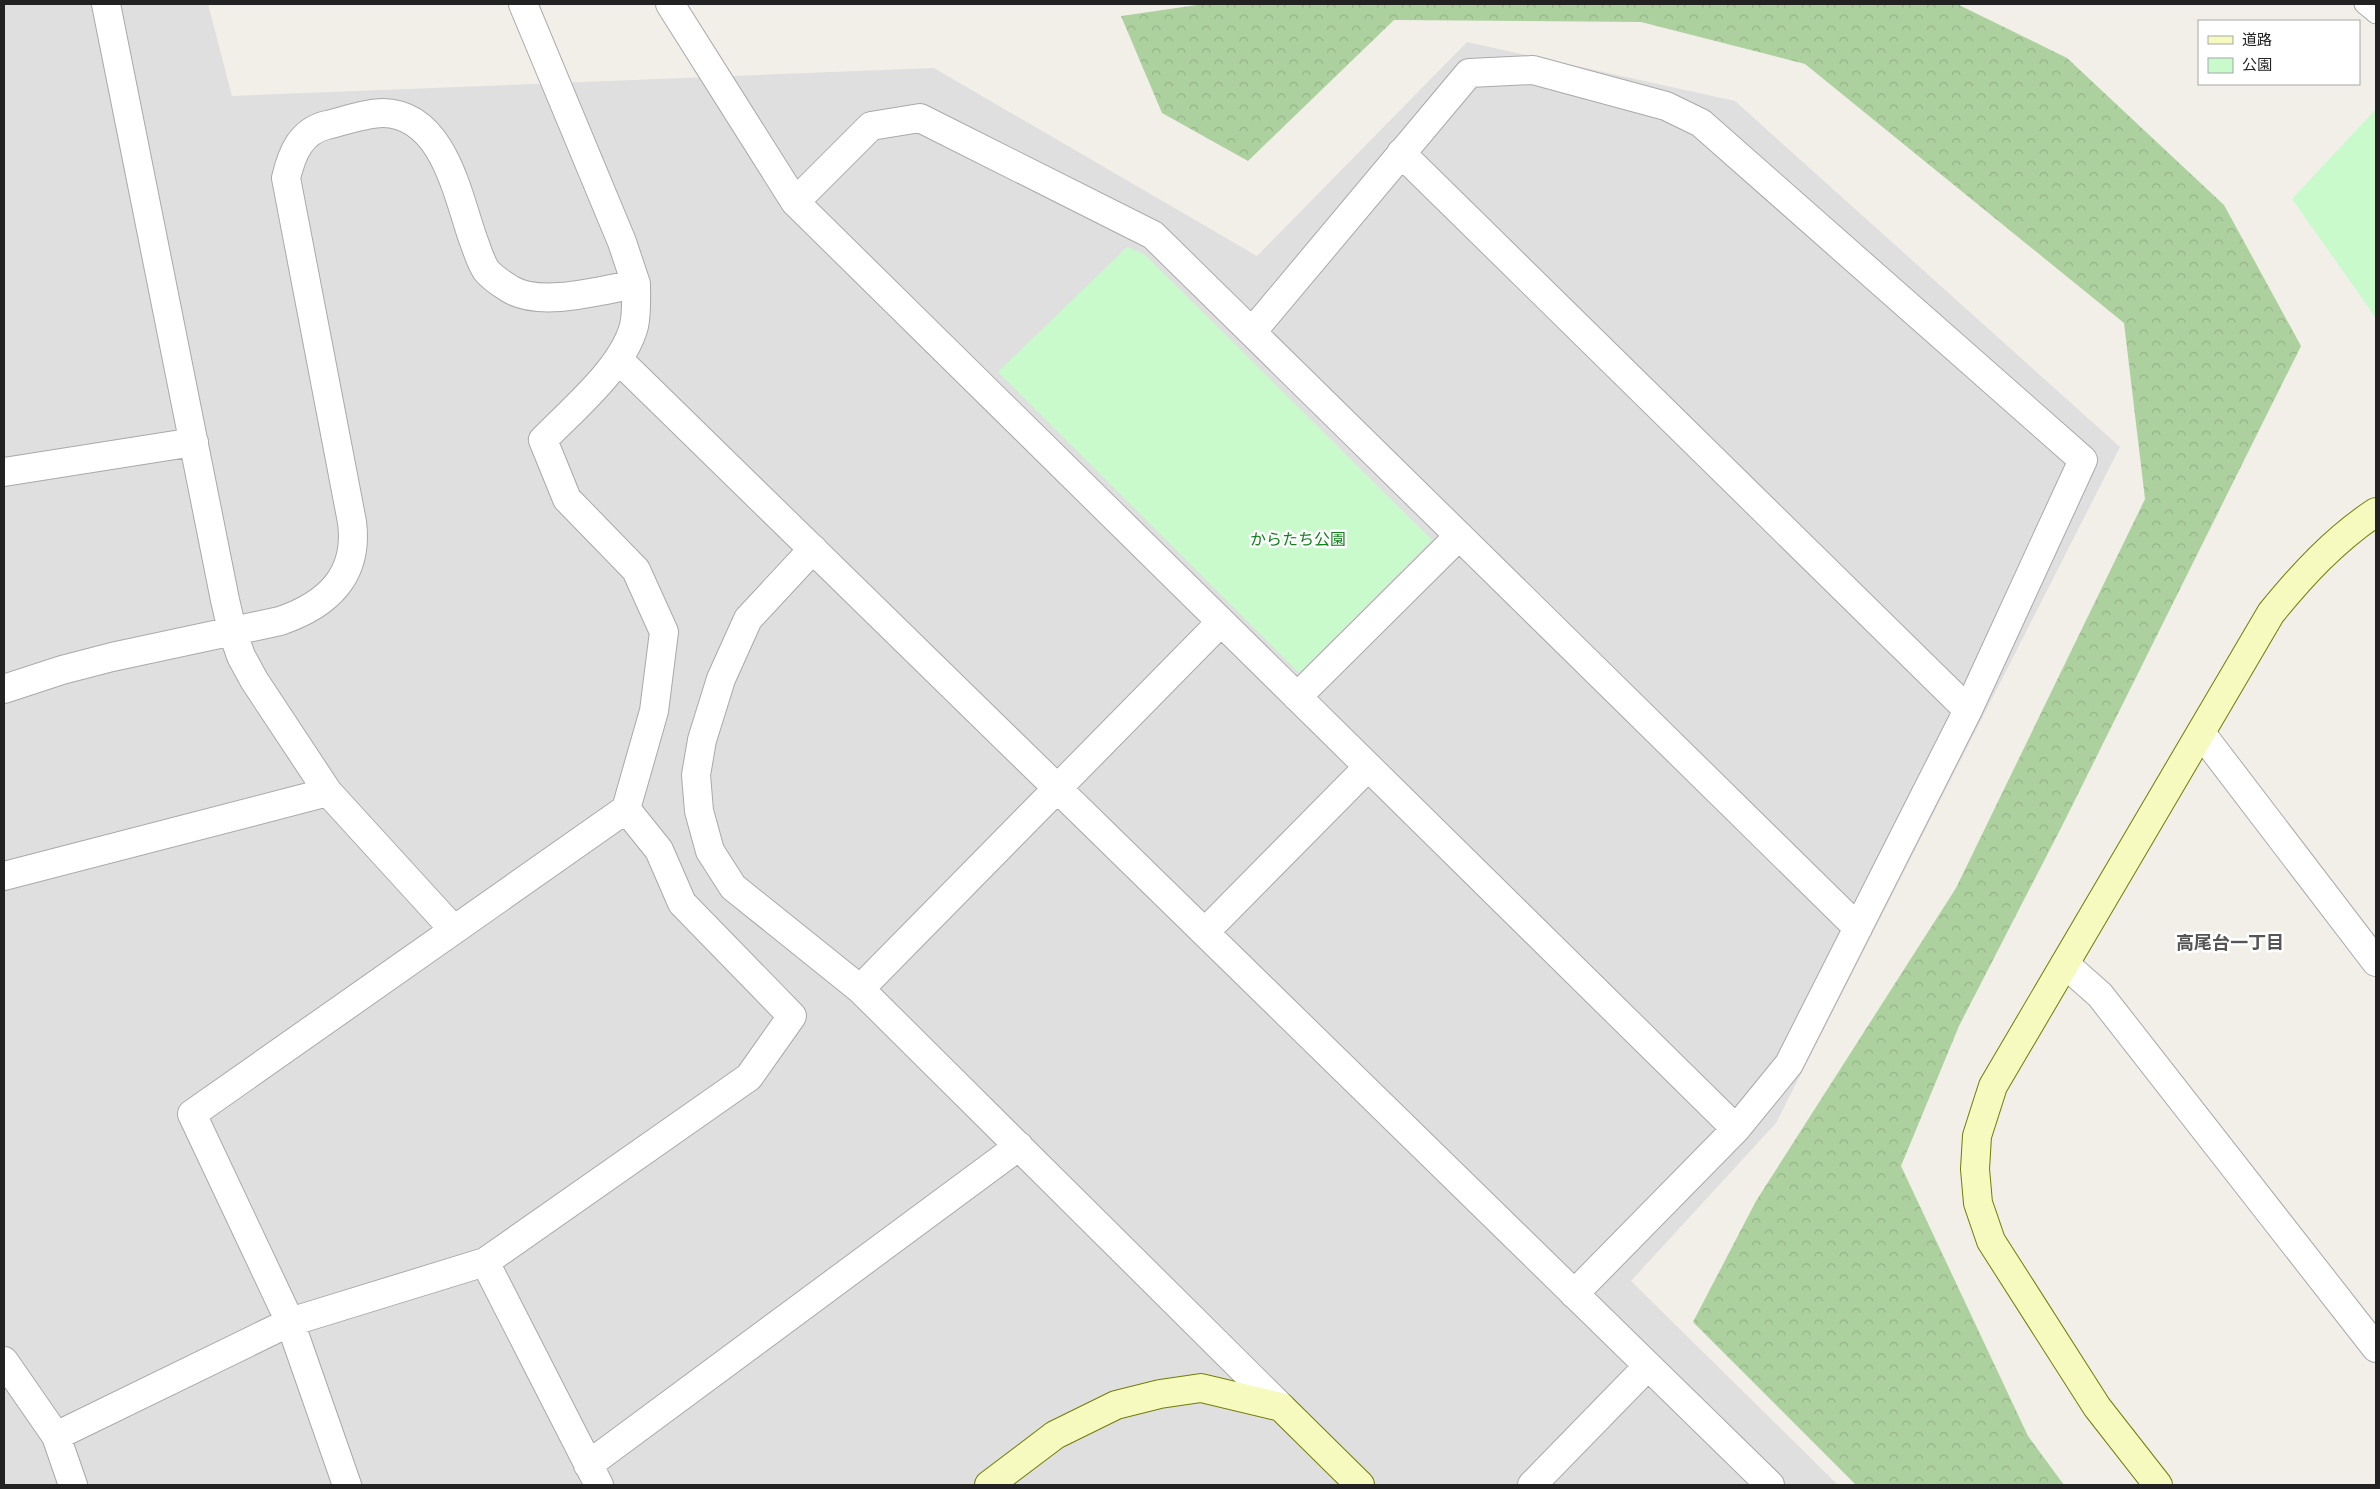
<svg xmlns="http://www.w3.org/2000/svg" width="2380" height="1489" font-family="'Source Sans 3','Noto Sans JP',sans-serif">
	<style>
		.residential { fill: #e0dfdf }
		.forest { fill: url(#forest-crowns) }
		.park { fill: #c8facc }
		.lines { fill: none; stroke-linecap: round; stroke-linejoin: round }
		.lane-casing { stroke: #a9a9a9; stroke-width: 21 }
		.street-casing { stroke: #a9a9a9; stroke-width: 30 }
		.secondary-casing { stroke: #707d05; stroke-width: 30 }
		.lane { stroke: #fff; stroke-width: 19 }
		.street { stroke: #fff; stroke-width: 28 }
		.secondary { stroke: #f7fabf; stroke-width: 28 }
		.labels { text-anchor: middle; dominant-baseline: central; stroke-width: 5; stroke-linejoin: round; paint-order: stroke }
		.park-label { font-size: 16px; fill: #0c8416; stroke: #fff }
		.neighbourhood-label { font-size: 18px; font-weight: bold; fill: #555; stroke: #fff }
	</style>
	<defs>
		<pattern id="forest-crowns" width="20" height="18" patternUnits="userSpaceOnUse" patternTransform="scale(1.25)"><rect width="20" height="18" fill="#add19e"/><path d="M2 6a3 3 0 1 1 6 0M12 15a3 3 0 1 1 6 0" fill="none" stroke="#95b388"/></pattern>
	</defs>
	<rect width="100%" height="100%" fill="#f2efe9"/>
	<!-- residential -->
	<path class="residential" d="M4 4H208L232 96 934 68 1257 256 1467 42 1735 101 2120 447 1776 1123 1631 1281 1838 1485H4Z"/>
	<!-- forest -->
	<path class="forest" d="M1204 4H1957L2067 58 2224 205 2301 346 2062 826 1959 1026 1901 1166 2028 1436 2064 1485H1856L1693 1322 1756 1201 1956 888 2145 499 2124 323 1805 64 1641 22 1394 20 1248 161 1162 113 1121 16Z"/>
	<!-- park -->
	<path class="park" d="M2376 109V318L2292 199Z
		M1127 247 1144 254 1432 540 1299 673 998 372Z"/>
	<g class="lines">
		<defs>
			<path id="lane" d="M2364 4 2376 14"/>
			<path id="street" d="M106 4 225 600 232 630 241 656 254 680 328 792 454 930
				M670 4 795 202 1736 1129
				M1401 153 1968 710
				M795 202 871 126 920 118 1153 235 1858 928
				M1252 332 1469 73 1533 70 1666 106 1701 123 2083 460 1968 710 1789 1064 1736 1129 1574 1294
				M619 360 1770 1485
				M4 472 194 442
				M813 549 748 619 721 679 702 740 696 775 699 811 710 851 733 887 860 989 1281 1407
				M4 689 62 670 112 657 280 621C327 605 359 576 352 522L286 178C292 153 301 131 327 125 345 121 365 113 383 113 443 114 457 193 473 239 477 249 480 261 486 270 492 278 502 284 510 289 541 308 602 290 636 284L622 242 523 4
				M1297 697 1459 536
				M2201 733 2376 962
				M4 876 328 792
				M1205 932 1368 767
				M2065 964 2100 995 2376 1348
				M860 989 1221 622
				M485 1262 599 1485
				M4 1361 56 1436 73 1485
				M56 1436 290 1322 485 1262 749 1077 792 1016 682 903 659 850 626 809
				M588 1465 1019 1146
				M347 1485 290 1322 192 1114 626 809 654 711 664 632 636 570 567 499 543 440C573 409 623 368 634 326 637 312 636 298 636 284
				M1532 1485 1648 1366"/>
			<path id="secondary" d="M989 1485 1055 1435 1116 1405 1160 1394 1201 1388 1281 1407 1360 1485
				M2158 1485 2097 1407 1991 1241 1978 1203 1975 1169 1977 1136 1993 1086 2271 613C2302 575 2335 539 2376 512"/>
		</defs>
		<!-- lane casing -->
		<use href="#lane" class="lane-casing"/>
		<!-- street casing -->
		<use href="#street" class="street-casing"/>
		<!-- secondary casing -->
		<use href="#secondary" class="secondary-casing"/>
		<!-- lane -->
		<use href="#lane" class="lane"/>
		<!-- street -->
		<use href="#street" class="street"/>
		<!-- secondary -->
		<use href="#secondary" class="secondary"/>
	</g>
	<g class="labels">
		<!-- park labels -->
		<g class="park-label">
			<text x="1298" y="540">からたち公園</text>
		</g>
		<!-- neighbourhood labels -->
		<g class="neighbourhood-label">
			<text x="2230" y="943">高尾台一丁目</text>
		</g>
	</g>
	<!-- border -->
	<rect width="2380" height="1489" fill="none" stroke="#222222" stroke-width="10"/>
	<!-- legend -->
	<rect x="2198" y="20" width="162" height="65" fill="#ffffff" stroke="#a7a7a7"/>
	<rect x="2208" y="36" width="25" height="8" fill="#f7fabf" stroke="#a7a7a7"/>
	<text x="2242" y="45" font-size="15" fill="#222222">道路</text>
	<rect x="2208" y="58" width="25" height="15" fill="#c8facc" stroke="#a7a7a7"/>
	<text x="2242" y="70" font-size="15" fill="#222222">公園</text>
</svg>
